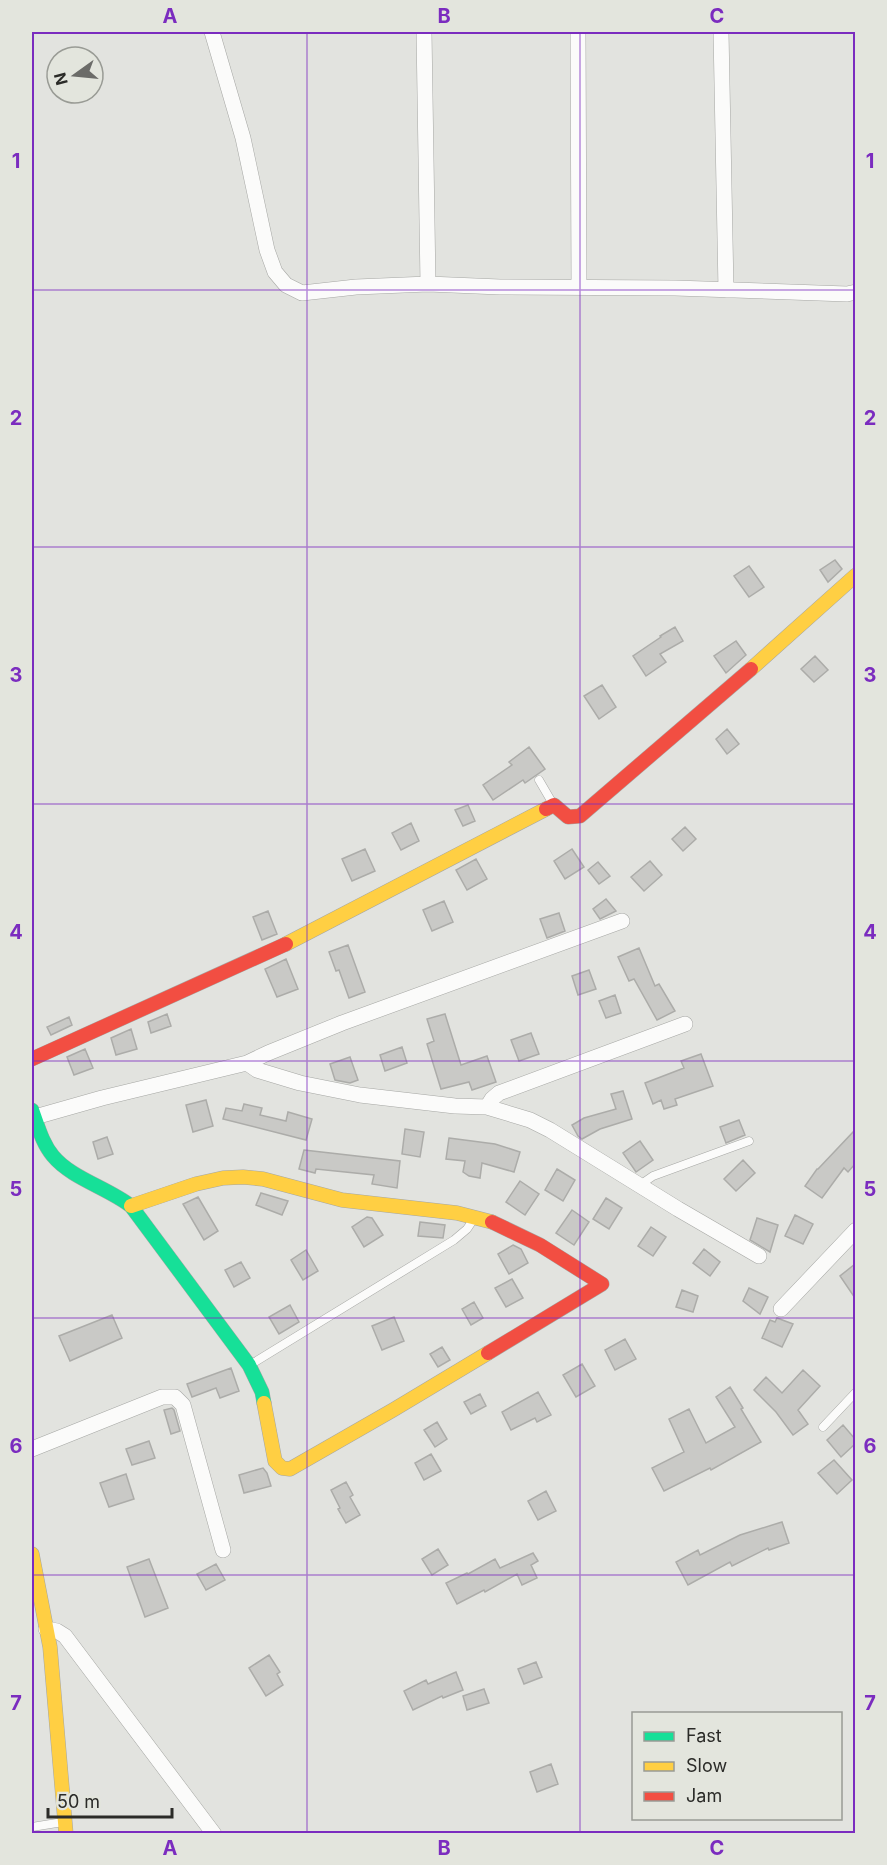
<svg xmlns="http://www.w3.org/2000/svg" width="887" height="1865" font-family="Inter,sans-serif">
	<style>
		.building { fill: #c9c9c6; stroke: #acaca9; stroke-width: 1.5 }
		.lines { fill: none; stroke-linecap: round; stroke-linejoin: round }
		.lane-casing { stroke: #a6a7a4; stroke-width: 9 }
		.street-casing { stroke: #a6a7a4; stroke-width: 16 }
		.fast-casing { stroke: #a6a7a4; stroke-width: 15 }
		.slow-casing { stroke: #a6a7a4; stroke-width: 15 }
		.jam-casing { stroke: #a6a7a4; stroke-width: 15 }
		.lane { stroke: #fbfbfa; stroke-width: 8 }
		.street { stroke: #fbfbfa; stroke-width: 15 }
		.fast { stroke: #16e098; stroke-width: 14 }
		.slow { stroke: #ffcf43; stroke-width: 14 }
		.jam { stroke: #f24e42; stroke-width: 14 }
		.grid { fill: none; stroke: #7b2cbf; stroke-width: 1.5; stroke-opacity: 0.55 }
		.neatline { fill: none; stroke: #7b2cbf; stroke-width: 2 }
		.grid-label { font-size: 20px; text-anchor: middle; font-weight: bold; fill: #7b2cbf }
	</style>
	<rect width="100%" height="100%" fill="#e2e3df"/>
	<!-- building -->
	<path class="building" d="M835 560 842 569 828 582 820 570Z
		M749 566 764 587 749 597 734 576Z
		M675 627 683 641 660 654 666 662 646 676 633 656 661 637 660 636Z
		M736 641 746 655 726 673 714 656Z
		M815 656 828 670 814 682 801 669Z
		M602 685 616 707 599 719 584 696Z
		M727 729 739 744 727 754 716 739Z
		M529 747 545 769 525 783 523 780 493 800 483 785 512 765 509 762Z
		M468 805 475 821 463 826 455 810Z
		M411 823 419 841 401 850 392 833Z
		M685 827 696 839 683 851 672 839Z
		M365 849 375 871 352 881 342 859Z
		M572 849 584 867 565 879 554 861Z
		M476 859 487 879 467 890 456 870Z
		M650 861 662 875 644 891 631 877Z
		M598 862 610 876 599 884 588 870Z
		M606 899 616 911 600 919 593 909Z
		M444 901 453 922 432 931 423 910Z
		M268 911 277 934 262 940 253 917Z
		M559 913 565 931 547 938 540 919Z
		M348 945 365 992 349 998 339 970 336 971 329 952Z
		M639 948 655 986 659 984 675 1011 657 1020 634 979 629 981 618 957Z
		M286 959 298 989 277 997 265 969Z
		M589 970 596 989 578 995 572 976Z
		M615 995 621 1013 606 1018 599 1001Z
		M167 1014 171 1026 151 1033 148 1022Z
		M445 1014 461 1065 487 1056 496 1082 472 1090 469 1082 441 1089 427 1044 434 1041 427 1019Z
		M69 1017 72 1025 51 1035 47 1027Z
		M131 1029 137 1049 116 1055 111 1038Z
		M531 1033 539 1054 519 1061 511 1040Z
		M402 1047 407 1063 385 1071 380 1055Z
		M85 1049 93 1068 74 1075 67 1057Z
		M701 1054 713 1086 675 1099 677 1105 664 1109 661 1100 653 1104 645 1083 684 1068 681 1061Z
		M350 1057 358 1080 350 1083 335 1080 330 1064Z
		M623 1091 632 1119 600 1129 582 1139 578 1136 572 1125 584 1118 616 1109 611 1094Z
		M206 1100 213 1126 193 1132 186 1105Z
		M244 1104 262 1108 260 1115 286 1121 288 1112 312 1119 306 1140 223 1119 226 1108 242 1111Z
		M739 1120 745 1135 726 1143 720 1127Z
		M405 1129 424 1132 420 1157 402 1154Z
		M855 1130V1164L848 1172 844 1168 822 1198 805 1186 817 1169H818Z
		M107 1137 113 1154 98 1159 93 1142Z
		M449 1138 495 1144 520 1152 514 1172 482 1163 480 1178 469 1176 463 1172 465 1161 446 1159Z
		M640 1141 653 1160 636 1172 623 1153Z
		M304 1150 400 1161 397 1188 372 1184 374 1175 316 1169 315 1173 299 1169Z
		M743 1160 755 1173 736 1191 724 1179Z
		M557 1169 575 1180 563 1201 545 1190Z
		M520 1181 539 1194 525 1215 506 1202Z
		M261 1193 288 1201 282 1215 256 1205Z
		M198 1197 218 1231 204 1240 183 1204Z
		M606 1198 622 1208 609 1229 593 1219Z
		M572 1210 589 1222 574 1245 556 1233Z
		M795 1215 813 1224 803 1244 785 1236Z
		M367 1217 372 1218 383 1235 364 1247 352 1227Z
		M757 1218 778 1225 770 1252 750 1240Z
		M420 1222 445 1225 443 1238 418 1236Z
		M651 1227 666 1237 653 1256 638 1246Z
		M513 1245 521 1249 528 1263 509 1274 498 1254Z
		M704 1249 720 1262 710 1276 693 1263Z
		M306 1250 318 1271 303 1280 291 1260Z
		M241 1262 250 1278 234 1287 225 1270Z
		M855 1264V1298L840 1276Z
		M512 1279 523 1298 506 1307 495 1288Z
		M749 1288 768 1297 760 1314 743 1301Z
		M682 1290 698 1296 693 1312 676 1307Z
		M474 1302 483 1318 471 1325 462 1309Z
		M290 1305 299 1322 279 1334 269 1317Z
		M112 1315 122 1338 70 1361 59 1336Z
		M394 1317 404 1341 382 1350 372 1326Z
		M777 1318 793 1324 782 1347 762 1338 770 1320 775 1322Z
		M625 1339 636 1359 615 1370 605 1350Z
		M442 1347 450 1360 438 1367 430 1354Z
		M582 1364 595 1386 576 1397 563 1375Z
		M231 1368 239 1391 220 1398 216 1388 192 1397 187 1384Z
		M803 1370 820 1386 798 1410 808 1424 793 1435 776 1412 754 1390 766 1377 782 1393Z
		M730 1387 743 1408 741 1409 761 1442 711 1470 710 1468 664 1491 652 1468 684 1452 669 1419 689 1409 706 1443 735 1427 716 1397Z
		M538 1392 551 1415 537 1422 535 1418 511 1430 502 1412Z
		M480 1394 486 1406 471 1414 464 1402Z
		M172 1408 174 1410 180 1431 171 1434 164 1410Z
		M437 1422 447 1439 435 1447 424 1430Z
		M843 1425 855 1439V1444L841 1457 827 1440Z
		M149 1441 155 1458 132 1465 126 1449Z
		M431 1454 441 1471 424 1480 415 1463Z
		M834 1460 852 1480 837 1494 818 1473Z
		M263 1468 267 1473 271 1486 244 1493 239 1475Z
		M126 1474 134 1499 109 1507 100 1483Z
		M346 1482 353 1495 350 1497 360 1515 346 1523 338 1509 340 1508 331 1490Z
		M546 1491 556 1511 538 1520 528 1501Z
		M782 1522 789 1543 769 1550 768 1548 732 1566 730 1562 688 1585 676 1562 698 1550 700 1555 740 1535Z
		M438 1549 448 1565 432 1575 422 1559Z
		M533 1553 538 1561 531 1565 537 1578 522 1585 517 1574 485 1592 484 1590 457 1604 446 1583 467 1573 468 1574 495 1559 500 1568Z
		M149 1559 168 1608 145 1617 127 1567Z
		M216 1564 225 1580 206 1590 197 1574Z
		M269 1655 280 1672 277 1674 283 1685 266 1696 249 1668Z
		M536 1662 542 1677 524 1684 518 1669Z
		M456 1672 463 1690 443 1698 442 1696 413 1710 404 1691 426 1680 428 1684Z
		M484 1689 489 1703 467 1710 463 1696Z
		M551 1764 558 1784 537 1792 530 1772Z"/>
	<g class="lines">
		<defs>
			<path id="lane" d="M539 780 553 804
				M640 1185 653 1176 749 1141
				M250 1365 454 1240 467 1229 473 1220
				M823 1427 856 1392
				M32 1827 63 1822"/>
			<path id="street" d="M212 32 243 138 267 250 275 272 286 285 302 293 356 287 428 284 500 287 675 288 847 294 856 292
				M424 32 428 284
				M578 32 579 287
				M721 32 726 290
				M247 1063 257 1070 300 1083 360 1095 455 1106 487 1107 530 1120 550 1130 678 1209 759 1256
				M487 1107 492 1099 499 1093 685 1024
				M35 1117 102 1098 247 1063 268 1053 342 1023 622 921
				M781 1309 856 1230
				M32 1449 162 1397H175L183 1405 223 1550
				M46 1629 57 1631 65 1636 214 1834"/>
			<path id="fast" d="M32 1110C38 1126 42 1143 53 1156 71 1178 108 1188 131 1206L249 1365 262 1392 264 1403"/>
			<path id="slow" d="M751 669 856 575
				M286 944 546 809
				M131 1206 196 1184 223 1178 243 1177 263 1179 342 1200 457 1213 492 1222
				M264 1403 275 1461 282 1468 290 1469 393 1410 488 1353
				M32 1554 50 1647 66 1834"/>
			<path id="jam" d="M546 809 554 805 568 817 580 816 751 669
				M32 1059 286 944
				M488 1353 602 1284 540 1245 492 1222"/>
		</defs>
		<!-- lane casing -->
		<use href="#lane" class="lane-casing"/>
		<!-- street casing -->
		<use href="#street" class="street-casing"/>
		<!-- fast casing -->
		<use href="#fast" class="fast-casing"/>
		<!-- slow casing -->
		<use href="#slow" class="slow-casing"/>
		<!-- jam casing -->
		<use href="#jam" class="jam-casing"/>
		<!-- lane -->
		<use href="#lane" class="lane"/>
		<!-- street -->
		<use href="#street" class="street"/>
		<!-- fast -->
		<use href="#fast" class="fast"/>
		<!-- slow -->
		<use href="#slow" class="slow"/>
		<!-- jam -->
		<use href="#jam" class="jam"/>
	</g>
	<!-- grid -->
	<path class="grid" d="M307 32V1834M580 32V1834M32 290H856M32 547H856M32 804H856M32 1061H856M32 1318H856M32 1575H856"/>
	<!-- border -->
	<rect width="887" height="1865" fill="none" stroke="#e3e5dd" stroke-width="66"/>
	<!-- legend -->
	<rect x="632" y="1712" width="210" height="108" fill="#e3e5dd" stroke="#999b95" stroke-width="1.5"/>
	<rect x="644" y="1732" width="30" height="9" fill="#16e098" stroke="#999b95" stroke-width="1.5"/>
	<text x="686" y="1742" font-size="18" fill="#2b2b28">Fast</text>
	<rect x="644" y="1762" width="30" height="9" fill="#ffcf43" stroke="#999b95" stroke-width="1.5"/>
	<text x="686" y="1772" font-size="18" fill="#2b2b28">Slow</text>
	<rect x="644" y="1792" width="30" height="9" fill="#f24e42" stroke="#999b95" stroke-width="1.5"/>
	<text x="686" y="1802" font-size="18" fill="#2b2b28">Jam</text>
	<!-- north arrow -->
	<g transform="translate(75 75) rotate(255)"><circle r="28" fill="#e3e5dd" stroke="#999b95" stroke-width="1.5"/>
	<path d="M0-4.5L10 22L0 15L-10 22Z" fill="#6b6b68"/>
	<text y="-9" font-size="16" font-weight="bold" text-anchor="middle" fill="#2b2b28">N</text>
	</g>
	<!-- scale -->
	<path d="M48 1808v9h124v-9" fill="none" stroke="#2b2b28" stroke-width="3"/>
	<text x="57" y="1808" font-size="18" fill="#2b2b28" stroke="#e3e5dd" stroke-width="4.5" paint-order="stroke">50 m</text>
	<rect x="33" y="33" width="821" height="1799" class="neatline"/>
	<g class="grid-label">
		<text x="170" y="23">A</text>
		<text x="444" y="23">B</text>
		<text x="717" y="23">C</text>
		<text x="16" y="168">1</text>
		<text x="870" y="168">1</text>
		<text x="16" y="425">2</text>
		<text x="870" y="425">2</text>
		<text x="16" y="682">3</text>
		<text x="870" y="682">3</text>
		<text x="16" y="939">4</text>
		<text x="870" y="939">4</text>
		<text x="16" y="1196">5</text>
		<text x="870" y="1196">5</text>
		<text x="16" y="1453">6</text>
		<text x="870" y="1453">6</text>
		<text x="16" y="1710">7</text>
		<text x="870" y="1710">7</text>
		<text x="170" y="1855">A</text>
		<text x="444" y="1855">B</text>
		<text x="717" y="1855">C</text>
	</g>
</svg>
